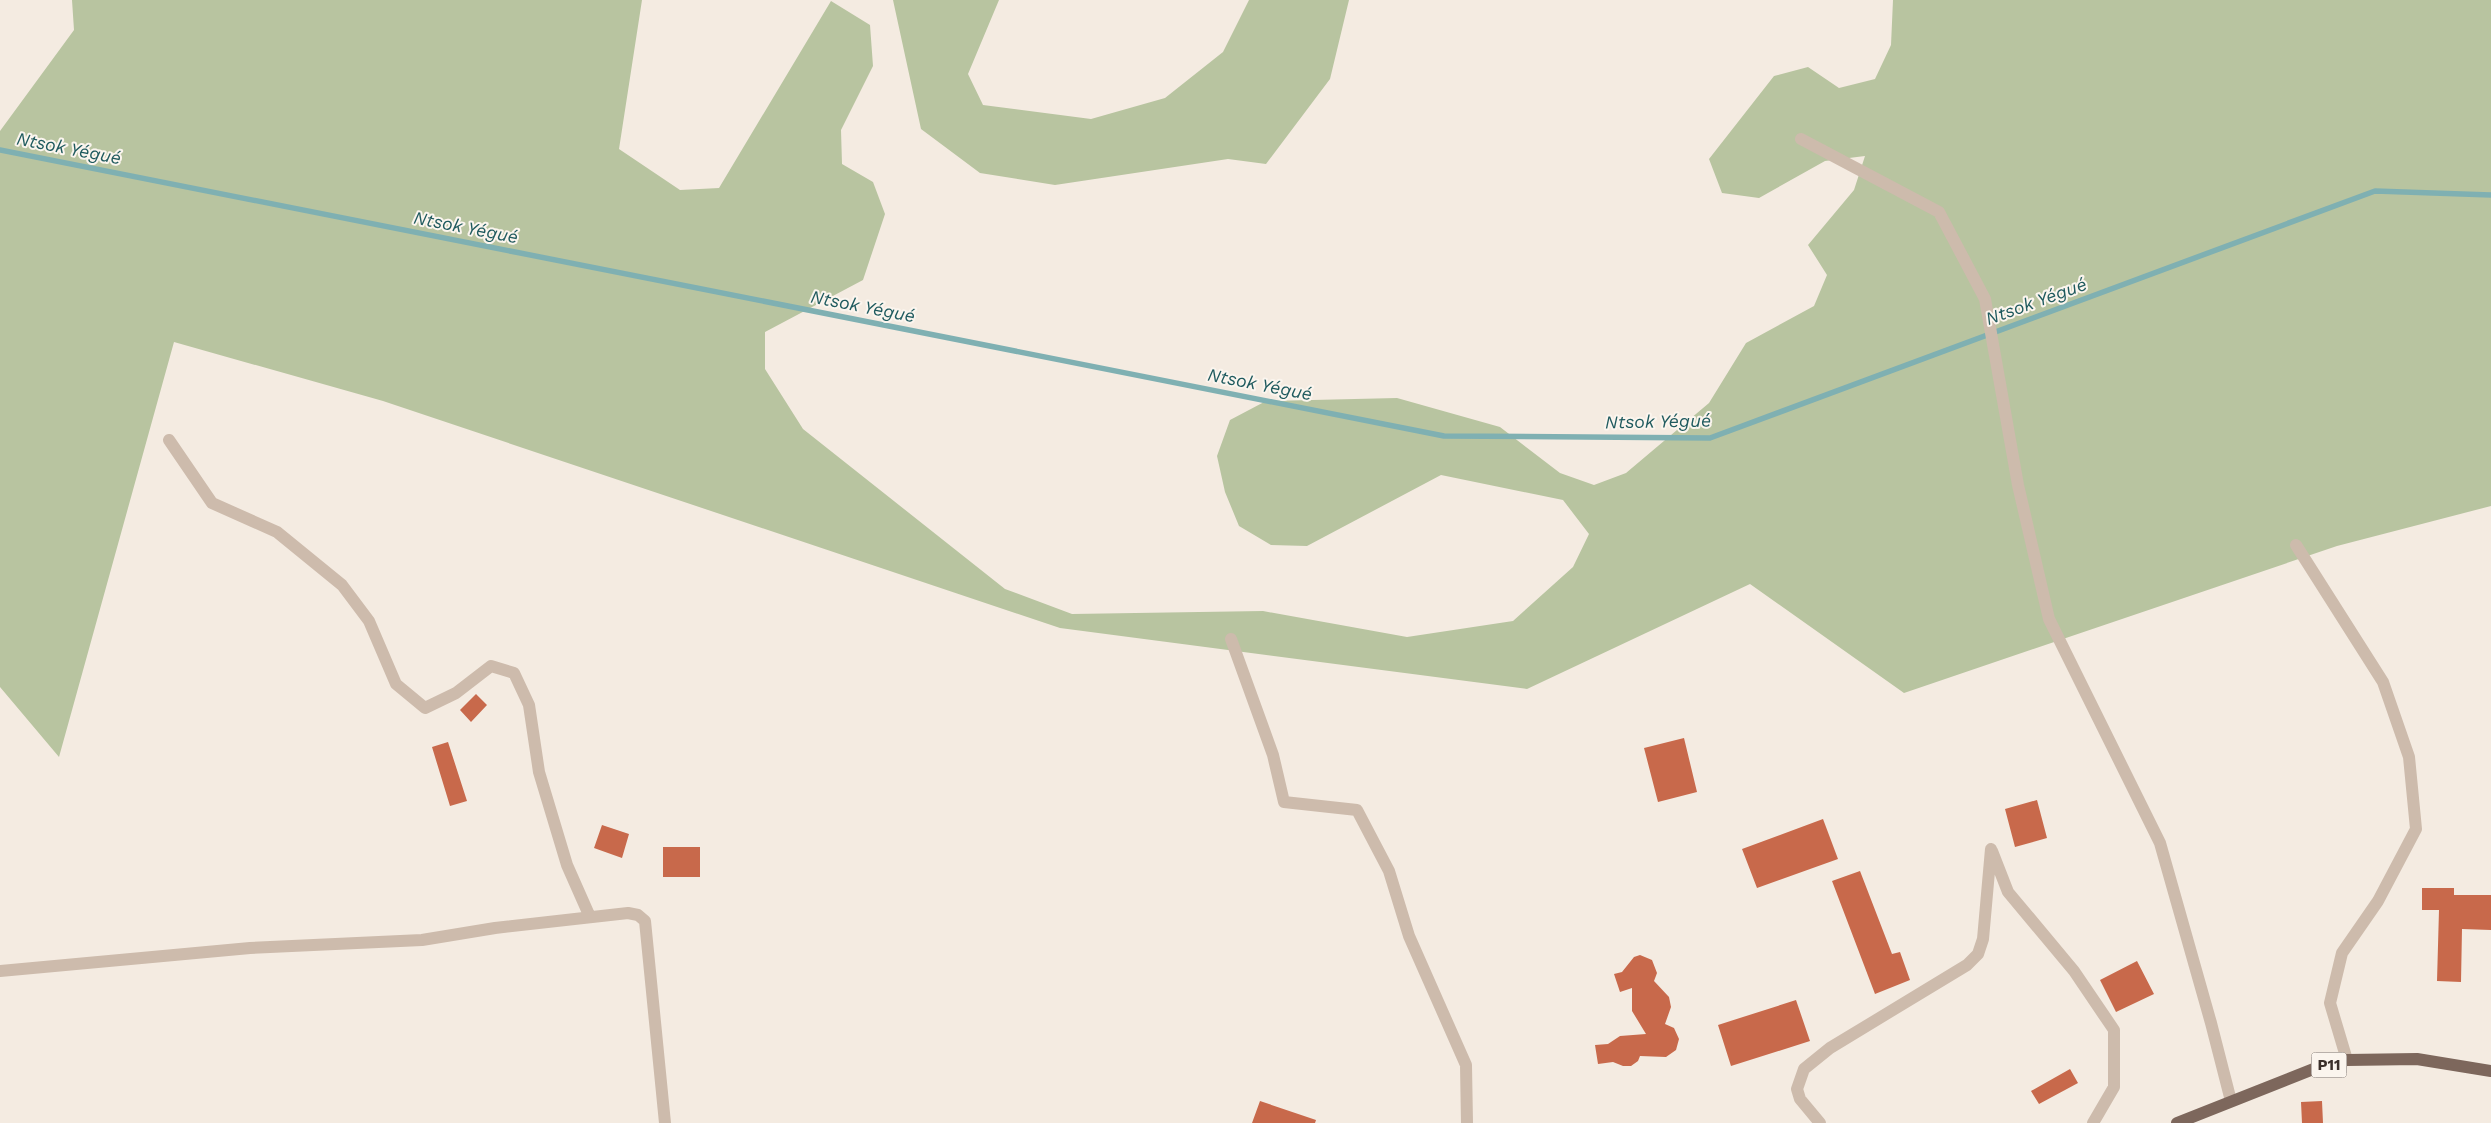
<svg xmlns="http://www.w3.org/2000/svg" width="2491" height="1123" font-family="'Work Sans',sans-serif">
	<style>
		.green { fill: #b8c4a0 }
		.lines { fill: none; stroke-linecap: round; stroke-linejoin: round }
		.stream { stroke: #7fb0b2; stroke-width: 5.5 }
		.building { fill: #c8694b }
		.street { stroke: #cdbbac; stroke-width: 12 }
		.primary { stroke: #7d675c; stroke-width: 12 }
		.labels { text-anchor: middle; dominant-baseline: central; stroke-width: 4; stroke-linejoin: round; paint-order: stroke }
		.shield { fill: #fbf5ee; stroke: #756b66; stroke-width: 1 }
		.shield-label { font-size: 15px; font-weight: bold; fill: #3b302b }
		.water-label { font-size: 18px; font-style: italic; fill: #1f5a5e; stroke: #fbf5ee }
	</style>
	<rect width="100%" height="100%" fill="#f4ebe1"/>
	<!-- green -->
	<path class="green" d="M72 0H642L619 149 680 190 719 188 831 1 870 25 873 66 841 130 842 164 873 182 885 214 863 280 765 332V369L803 429 1005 589 1072 614 1263 611 1407 637 1513 621 1573 567 1589 534 1563 500 1441 475 1307 546 1271 545 1239 526 1225 492 1217 456 1230 420 1266 401 1397 398 1500 427 1560 473 1594 485 1626 473 1709 403 1746 343 1814 306 1827 275 1808 245 1854 190 1865 156 1825 161 1759 198 1722 193 1709 159 1774 76 1808 67 1839 88 1875 79 1891 45 1893 0H2491V506L2337 546 1904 693 1750 584 1527 689 1060 628 383 401 174 342 59 757 0 687V131L74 30Z
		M893 0H999L968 74 983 105 1091 119 1165 98 1223 52 1249 0H1349L1330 79 1266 164 1228 159 1055 185 980 173 921 129Z"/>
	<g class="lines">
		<!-- stream -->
		<path class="stream" d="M0 150 1444 436 1710 438 2375 191 2491 195"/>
	</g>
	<!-- building -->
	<path class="building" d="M476 694 487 705 471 722 460 710Z
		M1684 738 1697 792 1658 802 1644 748Z
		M448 742 467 801 450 806 432 747Z
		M2037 800 2047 838 2015 847 2005 809Z
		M1823 819 1838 859 1757 888 1742 849Z
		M602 825 629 834 622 858 594 848Z
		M663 847H700V877H663Z
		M1860 871 1892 954 1900 952 1910 980 1875 994 1832 881Z
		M2422 888H2454V895H2491V930L2462 929 2461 982 2437 981 2439 910H2422Z
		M1640 955 1652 960 1657 973 1654 981 1669 997 1671 1007 1665 1024 1674 1028 1679 1039 1676 1050 1666 1057 1640 1056 1638 1061 1631 1066H1623L1613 1062 1598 1064 1595 1045 1608 1044 1620 1036 1646 1034 1632 1011V988L1620 992 1614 974 1622 972 1634 957Z
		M2137 961 2154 994 2116 1012 2100 980Z
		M1796 1000 1810 1041 1731 1066 1718 1025Z
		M2070 1069 2078 1083 2039 1104 2031 1091Z
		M1260 1101 1316 1120 1315 1123H1252Z
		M2322 1101 2323 1123H2302L2301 1102Z"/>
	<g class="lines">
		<!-- street -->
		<path class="street" d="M1801 139 1939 212 1985 299 2018 485 2049 619 2160 843 2211 1023 2231 1101
			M169 440 212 503 277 532 342 585 369 621 396 684 425 708 456 693 491 666 514 673 529 705 539 772 567 865 590 917
			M2296 545 2383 682 2409 757 2416 829 2378 901 2342 953 2330 1003 2347 1060
			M1231 639 1273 755 1284 802 1357 810 1389 871 1409 936 1466 1065 1467 1123
			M1992 851 2008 892 2074 971 2114 1030V1087L2093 1123
			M0 971 250 948 422 940 495 928 628 913 638 915 645 921 665 1123
			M1820 1123 1800 1099 1797 1089 1804 1069 1830 1048 1967 965 1978 954 1983 939 1991 849"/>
		<!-- primary -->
		<path class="primary" d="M2177 1123 2316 1068 2347 1060 2417 1059 2491 1071"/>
	</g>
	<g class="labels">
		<!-- shield labels -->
		<rect class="shield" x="2311.5" y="1052.5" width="35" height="25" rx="4"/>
		<g class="shield-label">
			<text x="2329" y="1065">P11</text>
		</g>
		<!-- water labels -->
		<g class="water-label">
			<text transform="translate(69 148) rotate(11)">Ntsok Yégué</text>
			<text transform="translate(466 227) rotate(11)">Ntsok Yégué</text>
			<text transform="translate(2036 301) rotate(-20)">Ntsok Yégué</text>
			<text transform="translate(863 306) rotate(11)">Ntsok Yégué</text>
			<text transform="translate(1260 384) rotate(11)">Ntsok Yégué</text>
			<text transform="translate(1658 421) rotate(-1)">Ntsok Yégué</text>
		</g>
	</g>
</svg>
